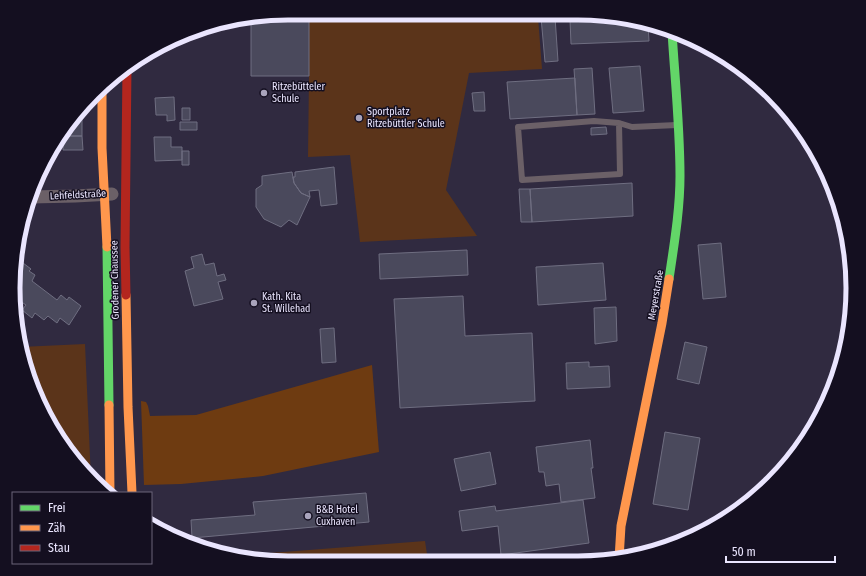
<svg xmlns="http://www.w3.org/2000/svg" width="866" height="576" font-family="'Fira Sans Condensed',sans-serif">
	<style>
		.green { fill: #5b341a }
		.forest { fill: #6e3b11 }
		.building { fill: #4a495c; stroke: #6f6e81 }
		.lines { fill: none; stroke-linecap: round; stroke-linejoin: round }
		.lane { stroke: #6b6067; stroke-width: 6 }
		.street { stroke: #6b6067; stroke-width: 13 }
		.fast { stroke: #63d668; stroke-width: 9 }
		.slow { stroke: #ff974d; stroke-width: 9 }
		.jam { stroke: #b3261e; stroke-width: 9 }
		.rail-casing { stroke: #6c6672; stroke-width: 4.5 }
		.rail { stroke: #140f20; stroke-width: 3; stroke-dasharray: 9; stroke-linecap: butt }
		.poi-dot { fill: #a9a4bc; stroke: #140f20; stroke-width: 1.5 }
		.labels { text-anchor: middle; dominant-baseline: central; stroke-width: 3; stroke-linejoin: round; paint-order: stroke }
		.poi-label { font-size: 10px; fill: #eae5fe; stroke: #140f20; text-anchor: start }
		.street-label { font-size: 10px; fill: #eae5fe; stroke: #140f20 }
		.rim { fill: none; stroke: #eae5fe; stroke-width: 5 }
	</style>
	<rect width="100%" height="100%" fill="#302a40"/>
	<!-- green -->
	<path class="green" d="M309 13 538 17 542 69 469 73 446 190 477 236 360 242 350 155 308 157 309 76H251V19L281 14Z
		M85 344 91 479 50 425 20 347Z
		M425 541 428 561 235 558 230 556Z"/>
	<!-- forest -->
	<path class="forest" d="M372 365 379 452 263 476 181 484 144 485 141 401 146 402 148 406 150 416 196 415Z"/>
	<!-- building -->
	<path class="building" d="M288 13H309V14H280Z
		M280 14H309V76H251V19Z
		M541 17H555L558 61 545 62Z
		M616 18H631L648 24 649 41 571 44 570 20Z
		M640 66 644 111 613 113 609 68Z
		M592 68 595 114 577 115 574 69Z
		M575 78 577 115 510 119 507 82Z
		M484 92 485 111H474L472 93Z
		M174 97 175 120 167 121V115H156L155 98Z
		M182 108H190V120H182Z
		M80 111H82V136H63V133L70 120Z
		M180 122H197V130H180Z
		M606 127 607 134 591 135V128Z
		M63 136H82L83 150H63Z
		M154 137H171V147H182V160L155 161Z
		M182 151H189V165H182Z
		M334 167 337 204 321 206 319 190 309 191 310 197 301 193 294 183 293 177H295V172Z
		M292 172 294 183 301 193 310 197 297 225 289 220 281 227 264 219 256 207V189L262 185V176Z
		M632 183 633 216 532 222 530 189Z
		M519 189H530L532 222H521Z
		M721 243 726 297 703 299 698 245Z
		M467 250 468 275 380 279 379 254Z
		M202 254 205 265 214 263 217 276 224 274 226 280 218 282 223 299 194 306 185 271 194 268 191 257Z
		M19 260 31 269 29 271 35 275 32 281 57 300 61 295 67 300 69 297 81 306 69 325 60 318 57 323 48 316 44 320 35 313 32 318 22 310 26 305 17 299 20 295 15 291 14 270 16 261 17 262Z
		M603 263 606 300 538 305 536 267Z
		M463 296 465 336 532 333 535 401 400 408 394 299Z
		M616 307 617 341 595 344 594 308Z
		M334 328 336 362 322 363 320 329Z
		M685 342 707 347 699 384 677 379Z
		M589 362V367L609 366 610 387 567 389 566 363Z
		M665 432 700 438 688 510 653 504Z
		M590 440 593 468H591L595 498 561 502 559 484 546 486 544 472H539L536 447Z
		M490 452 496 484 461 491 454 459Z
		M366 493 369 522 192 538 191 520 255 515 253 502Z
		M583 500 589 543 501 555 498 526 462 531 459 511 495 506 496 511Z"/>
	<g class="lines">
		<!-- lane -->
		<path class="lane" d="M619 123 620 174 522 180 518 127 594 121 619 123 632 127 677 125"/>
		<!-- street -->
		<path class="street" d="M31 197 75 196 112 194"/>
		<!-- fast -->
		<path class="fast" d="M107 247 109 405
			M669 279C674 245 680 210 680 176 680 128 675 80 672 32"/>
		<!-- slow -->
		<path class="slow" d="M102 90V148L107 247
			M126 295 128 407 132 493
			M109 405 110 493
			M619 559 621 526 662 323 669 279"/>
		<!-- jam -->
		<path class="jam" d="M126 295 125 247 127 67"/>
		<defs>
			<path id="rail" d="M830 179 853 291"/>
		</defs>
		<!-- rail casing -->
		<use href="#rail" class="rail-casing"/>
		<!-- rail -->
		<use href="#rail" class="rail"/>
	</g>
	<!-- markers -->
	<g class="poi-dot">
		<circle cx="264" cy="93" r="4"/>
		<circle cx="359" cy="118" r="4"/>
		<circle cx="254" cy="303" r="4"/>
		<circle cx="308" cy="516" r="4"/>
	</g>
	<g class="labels">
		<!-- poi labels -->
		<g class="poi-label">
			<text x="272" y="87">Ritzebütteler<tspan x="272" dy="12">Schule</tspan></text>
			<text x="367" y="112">Sportplatz<tspan x="367" dy="12">Ritzebüttler Schule</tspan></text>
			<text x="262" y="297">Kath. Kita<tspan x="262" dy="12">St. Willehad</tspan></text>
			<text x="316" y="510">B&amp;B Hotel<tspan x="316" dy="12">Cuxhaven</tspan></text>
		</g>
		<!-- street labels -->
		<g class="street-label">
			<text transform="translate(78 195) rotate(-3)">Lehfeldstraße</text>
			<text transform="translate(115 280) rotate(-91)">Grodener Chaussee</text>
			<text transform="translate(656 295) rotate(-80)">Meyerstraße</text>
		</g>
	</g>
	<!-- crop -->
	<path d="M0 0H866V576H0ZM288 20H578A268 268 0 0 1 846 288V288A268 268 0 0 1 578 556H288A268 268 0 0 1 20 288V288A268 268 0 0 1 288 20Z" fill="#140f20" fill-rule="evenodd"/>
	<path class="rim" d="M288 20H578A268 268 0 0 1 846 288V288A268 268 0 0 1 578 556H288A268 268 0 0 1 20 288V288A268 268 0 0 1 288 20Z"/>
	<!-- legend -->
	<rect x="12" y="492" width="140" height="72" fill="#140f20" stroke="#6a6579"/>
	<rect x="20" y="505" width="20" height="6" fill="#63d668" stroke="#6a6579"/>
	<text x="48" y="512" font-size="12" fill="#eae5fe">Frei</text>
	<rect x="20" y="525" width="20" height="6" fill="#ff974d" stroke="#6a6579"/>
	<text x="48" y="532" font-size="12" fill="#eae5fe">Zäh</text>
	<rect x="20" y="545" width="20" height="6" fill="#b3261e" stroke="#6a6579"/>
	<text x="48" y="552" font-size="12" fill="#eae5fe">Stau</text>
	<!-- scale -->
	<path d="M726 556v6h109v-6" fill="none" stroke="#eae5fe" stroke-width="2"/>
	<text x="732" y="556" font-size="12" fill="#eae5fe" stroke="#140f20" stroke-width="3" paint-order="stroke">50 m</text>
</svg>
